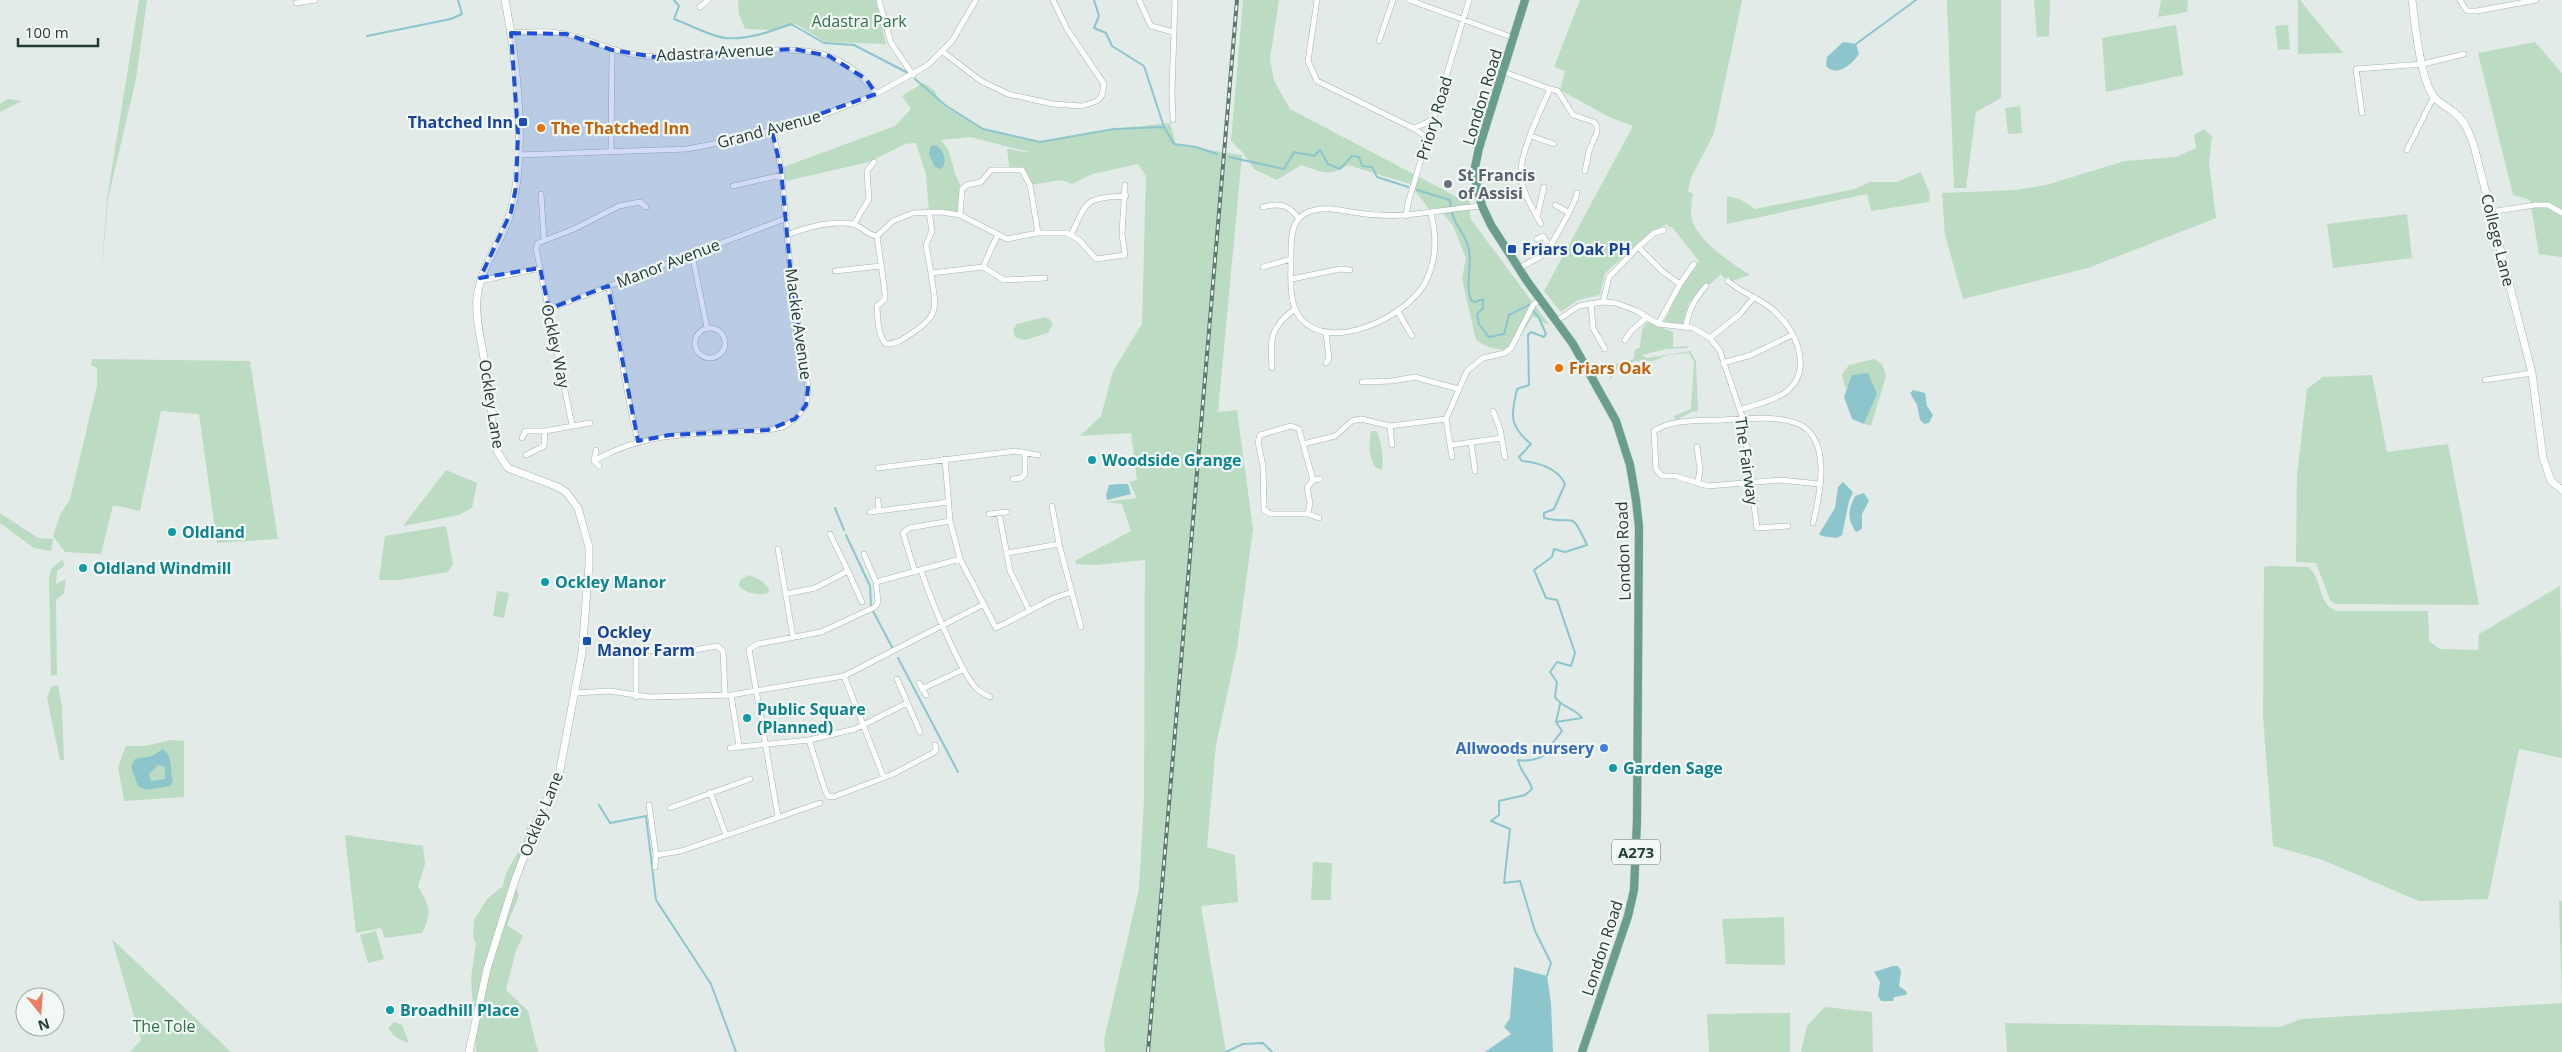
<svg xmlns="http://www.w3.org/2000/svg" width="2562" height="1052" font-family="'Open Sans',sans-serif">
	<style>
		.green { fill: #bcdbc3 }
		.water { fill: #8dc5cd; fill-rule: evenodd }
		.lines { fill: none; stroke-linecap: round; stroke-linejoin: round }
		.stream { stroke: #8dc5cd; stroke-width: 2 }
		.street-casing { stroke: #a5b3ae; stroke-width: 6 }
		.secondary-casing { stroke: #a1b6ae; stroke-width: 8 }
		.primary-casing { stroke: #c1c8c6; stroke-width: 9 }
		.street { stroke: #fff; stroke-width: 5 }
		.secondary { stroke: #fff; stroke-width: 7 }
		.primary { stroke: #699e8f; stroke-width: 8 }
		.rail-casing { stroke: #5e776f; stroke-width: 4 }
		.rail { stroke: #f2f8f5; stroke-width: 2; stroke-dasharray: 5.5; stroke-linecap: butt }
		.marked { fill: #1d4ed8; fill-opacity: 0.2; stroke: #1d4ed8; stroke-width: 4; stroke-dasharray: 10 6; stroke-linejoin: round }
		.transit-dot { fill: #1a4fb4; stroke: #f2f8f5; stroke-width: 2 }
		.food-dot { fill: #e8710a; stroke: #f2f8f5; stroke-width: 2 }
		.worship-dot { fill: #6b7280; stroke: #f2f8f5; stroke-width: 2 }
		.culture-dot { fill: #0f9aa8; stroke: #f2f8f5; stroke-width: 2 }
		.shop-dot { fill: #3f7fe0; stroke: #f2f8f5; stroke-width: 2 }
		.labels { text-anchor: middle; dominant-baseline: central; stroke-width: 4.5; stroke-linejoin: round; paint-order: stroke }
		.shield { fill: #f2f8f5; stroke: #61746e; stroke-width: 1 }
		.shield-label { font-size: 15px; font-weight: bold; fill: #233b34 }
		.park-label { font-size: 16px; fill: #306f46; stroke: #f2f8f5 }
		.street-label { font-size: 16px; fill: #233b34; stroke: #f2f8f5 }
		.transit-label { font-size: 16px; font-weight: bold; fill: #164399; stroke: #f2f8f5; text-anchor: start }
		.food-label { font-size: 16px; font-weight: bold; fill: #c56008; stroke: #f2f8f5; text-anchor: start }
		.worship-label { font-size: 16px; font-weight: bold; fill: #5b616d; stroke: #f2f8f5; text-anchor: start }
		.culture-label { font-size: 16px; font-weight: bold; fill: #0d838f; stroke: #f2f8f5; text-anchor: start }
		.shop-label { font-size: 16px; font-weight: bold; fill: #366cbe; stroke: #f2f8f5; text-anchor: end }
	</style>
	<rect width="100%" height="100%" fill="#e2ebe7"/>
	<!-- green -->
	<path class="green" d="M139 0H147L136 79 108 199 101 280 107 199Z
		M738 0H876L886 44 825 42 796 24 772 30 745 29 739 14Z
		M1243 0H1279L1270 59 1274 81 1290 109 1457 197 1470 196V218L1550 326 1533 316 1512 350C1498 350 1487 348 1476 340L1462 279 1466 258 1453 226 1439 208 1429 209 1410 184 1348 165C1327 178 1322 171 1301 165L1277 180 1254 169 1243 153 1231 141Z
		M1580 0H1742L1714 133 1690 180 1688 192 1693 193C1692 199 1691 206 1691 213 1692 238 1730 262 1750 275L1732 281 1729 277 1724 278 1721 274 1709 285 1706 283 1689 303 1683 324 1664 322 1683 283 1699 261 1672 227H1669L1667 224 1653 231 1605 273 1600 295 1578 300 1561 312 1544 291 1633 126 1611 118 1560 90 1565 71 1554 67Z
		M1947 0H2001V98L1976 112 1966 188H1954Z
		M2034 0H2050L2049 36 2037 37Z
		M2161 0H2188L2187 12 2158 17Z
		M2298 0H2300L2343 53 2298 54Z
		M2176 25 2183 75 2106 92 2102 38Z
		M2288 25 2290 49 2278 50 2275 26Z
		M2535 42 2562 73V257L2539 254 2530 200 2513 195 2478 53Z
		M923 83 934 90 942 105 983 129 1040 142 1114 129 1170 123 1176 145 1242 155 1218 412 1237 410 1253 529 1237 649 1216 745 1207 847 1235 855 1238 902 1201 906 1226 1052H1105L1104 1040 1139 889 1144 800 1145 560 1095 565 1076 564 1075 561 1131 531 1122 504 1106 502 1137 498 1129 482 1137 480 1131 433 1080 436 1101 416 1113 371 1142 324 1146 176 1138 164 1092 174 1072 184 1062 180 1030 185 1022 171H1010L1007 149 1033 153 970 137 941 140 948 149 956 176 962 189 960 215 929 212 926 175 916 143 905 144 869 162 786 181 778 169 895 126 911 109 902 96Z
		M8 99 22 101 0 112V104Z
		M2020 106 2022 133 2008 134 2005 108Z
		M2204 129 2212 136 2209 162 2216 218 2088 268 1963 299 1945 235 1942 193 2016 190 2046 185 2125 161 2176 157 2196 148 2194 135Z
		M1921 172 1930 194 1929 202 1871 211 1867 194 1727 224V196L1740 199 1755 209 1855 189 1870 182H1897Z
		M2407 214 2412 258 2333 268 2327 224Z
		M1044 317 1049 319 1053 324 1048 333 1025 340 1015 337 1013 330 1017 324Z
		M1647 322 1673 332V347L1687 346 1688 348 1666 349 1642 355 1647 358 1690 351 1696 361 1698 411 1691 412 1675 421 1674 416 1691 409 1694 362 1689 353 1668 355 1653 361H1635L1618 368 1609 381 1614 364 1634 359 1635 350 1640 347 1642 329Z
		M92 359 250 361 278 539 217 543 199 414 161 411 140 511 113 505 101 554 65 552 53 536 60 515 70 499 97 386V368L91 365Z
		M1874 359 1882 364 1886 376 1871 426 1864 424 1877 394 1852 375 1849 390 1845 387 1842 374 1849 365Z
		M2372 375 2387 452 2448 444 2479 605 2335 604 2330 600 2316 563 2296 562 2297 475 2307 389 2323 377Z
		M1371 431H1376C1381 437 1385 464 1381 470L1375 467C1368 455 1369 444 1371 431Z
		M446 470 477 483 472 508 459 515 403 526Z
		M0 513 38 538 53 539 51 551 34 548 0 523Z
		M446 526 453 564 448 572 399 580H379L385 536Z
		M63 559 64 566 57 571 56 584 66 579 64 593 56 600 57 675 51 676 49 580 51 569Z
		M2269 566 2308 567C2323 579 2317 603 2336 611H2428L2429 641 2440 649 2478 650 2479 634 2560 586 2562 758 2519 749 2488 899 2419 901 2323 860 2273 846 2263 716 2264 567Z
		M749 575 762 581 769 589 768 593C760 596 745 593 739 586L740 580Z
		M497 591 509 593 504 618 493 616Z
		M58 685 62 708 64 760H60L47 698 51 687Z
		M171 740 184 741V797L124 801 118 767 126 746H145Z
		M530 823 522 854 512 878 519 895 507 925 523 936 516 950 506 990 528 1011 538 1052H476L471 978 476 944 473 937 474 920 487 899 503 886C506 862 526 851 527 825Z
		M345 835 423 846 425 864 418 886C429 906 433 911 422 933L385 938 381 928 356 933Z
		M1313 862 1332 863 1331 900H1311Z
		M2559 901H2562V1003Z
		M1784 917 1785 965 1726 964 1722 919Z
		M376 931 384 959 368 963 360 935Z
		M112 939 231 1052H130L141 1040Z
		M2562 1003V1052H2007L2005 1023 2280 1027 2301 1019Z
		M1825 1007 1872 1012 1873 1052H1801L1807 1026Z
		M1790 1013V1052H1709L1707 1014Z
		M394 1022 402 1025 409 1043C399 1040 394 1037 388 1028Z"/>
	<!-- water -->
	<path class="water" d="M1843 42 1856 44 1859 54C1852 64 1837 78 1826 66L1827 57Z
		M936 145C944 151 948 162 941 169L935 167 929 154 931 146Z
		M1868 373 1877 394 1864 424 1852 419 1844 397 1852 375Z
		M1913 390 1925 393 1927 406 1933 415 1929 423 1924 424 1920 420 1917 405 1910 393Z
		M1843 482 1853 492 1849 501 1842 535 1837 538 1821 536 1819 534 1835 508 1838 487Z
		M1118 484H1128L1131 494 1107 500 1106 495 1109 485Z
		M1864 493 1869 501 1862 514V529L1856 532C1847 520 1848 510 1855 496Z
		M163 749C174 758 169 769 173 782L170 786 146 790 138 786 131 767 135 759 152 756ZM158 765 165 767V779L151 781 149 774Z
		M1893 966H1898L1901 971 1899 986 1907 992 1906 995 1894 997 1893 1001H1881L1878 996 1880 982 1874 972Z
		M1514 967 1547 976 1551 1003 1553 1052H1485L1511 1034 1504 1027 1510 1018Z"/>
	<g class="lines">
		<!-- stream -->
		<path class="stream" d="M674 0 679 6 674 19C691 25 709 36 726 38 749 40 771 31 791 24L824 43 854 45 908 73
			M1094 0 1099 16 1094 28 1106 33 1112 46 1144 66 1164 127 1174 144 1196 147 1217 154
			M367 36 451 19 462 14 458 0
			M1856 44 1916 0
			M915 79 945 105 983 129 1040 142 1114 129 1164 127
			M1229 157 1284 169 1294 152 1314 156 1320 150 1328 164 1340 169 1352 156 1359 157 1362 166 1372 167 1377 177 1408 187
			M1417 190 1450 200C1451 226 1466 231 1469 250 1472 268 1465 284 1471 300L1475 302 1483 299V308L1477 314 1479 324 1489 337 1504 334 1509 315 1529 305 1539 318 1546 334 1544 337 1531 332 1528 335 1529 385 1517 389C1511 416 1509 426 1531 444L1519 457 1522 461C1537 462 1558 468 1565 484L1554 509 1544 513V518C1576 526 1570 508 1587 545L1565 552 1554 549 1552 557 1534 570 1546 598 1557 600 1575 653 1571 666 1557 662 1550 672 1557 682 1555 697C1562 708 1574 707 1582 718L1556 722
			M835 508 844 530
			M846 535 870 586 871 606
			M873 611 893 649
			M898 658 958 772
			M599 805 610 823 646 816 656 900 711 984 736 1052
			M1547 976 1551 963 1535 931 1520 881 1504 883 1510 829 1491 821 1499 815V801L1525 795 1532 789C1529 777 1520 772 1518 760 1530 762 1538 759 1548 753L1551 745 1562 731 1556 722 1560 704
			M1226 1052 1243 1044 1263 1043 1272 1052"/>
		<defs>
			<path id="street" d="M879 0 891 43 913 75
				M1139 0 1151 26 1173 32
				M1317 0 1308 61 1317 81 1413 128 1428 138
				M1409 0 1514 38
				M2460 0 2467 11H2477L2536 0
				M296 3 315 0
				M700 7 708 0
				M511 33C530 32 550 30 568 35 594 41 618 54 645 56 674 59 703 56 732 54 789 48 839 41 876 94
				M1379 41 1393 0
				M943 52 981 81 1008 94 1053 104 1082 106 1097 101 1102 95 1104 84 1067 29 1053 0
				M1504 72 1550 89C1541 109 1520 153 1521 173 1521 191 1533 209 1541 224
				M1550 89 1558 91 1573 115 1594 122 1597 126V132L1589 151 1585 171
				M2362 113 2356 69 2423 64 2464 54
				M1173 120 1172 92 1175 0
				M1413 128 1424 124 1435 117
				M1531 136 1554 144
				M2407 150 2434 96
				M611 152 612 50
				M518 155 687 149 740 139 818 117 876 94 928 65 952 41 976 0
				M733 186 782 175
				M541 194 544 240
				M1555 205 1568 212
				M1263 207C1279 203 1289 204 1299 219
				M929 212 932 231 926 245 931 273 983 267 997 236
				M2490 212 2535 205H2548L2562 213
				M1431 214C1437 237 1436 262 1425 283 1406 317 1332 353 1301 319 1288 304 1291 275 1291 257 1291 242 1290 221 1306 213 1320 206 1336 209 1351 212 1402 221 1432 210 1482 206
				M960 215 962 189 967 185 981 182 991 170H1022L1030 185 1038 233
				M1406 216 1408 203 1469 0
				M1537 217 1544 187
				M854 224 869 199 867 171 874 162
				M789 234C808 227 832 220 852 224 862 226 867 235 877 236L893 221 913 213 941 212 960 215 1007 239 1038 233H1067L1079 240 1096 259 1125 255 1122 234 1125 185
				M1071 235C1088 199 1085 198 1126 196
				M877 236 885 293V299L877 306C878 319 877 334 886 344 897 344 903 339 911 334 942 313 935 307 931 273
				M1550 247C1558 231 1573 210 1577 193
				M1638 247 1654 233 1664 230
				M692 254 707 328
				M983 267 1004 280 1045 278
				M1263 267 1291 259
				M1519 268 1540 257 1550 247 1543 236 1537 239
				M835 271 881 266
				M480 278 485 280 540 268
				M1292 279 1340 269 1350 270
				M1728 281C1741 293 1760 298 1773 310 1796 329 1814 370 1786 392 1774 401 1753 405 1740 410
				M1680 284 1694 264
				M608 286C621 337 624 390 638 441
				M1603 302 1609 277 1638 247 1663 272 1680 284 1658 324
				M1591 303 1593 328 1605 349
				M549 309 787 218
				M1398 312 1412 336
				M1556 321 1579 306 1603 302 1616 303 1637 311 1658 324 1693 328 1710 338 1720 351 1743 419 1757 528 1788 526
				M1686 327C1688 310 1695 299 1706 286
				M695 343a15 15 0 1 1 30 0a15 15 0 1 1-30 0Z
				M1326 332 1329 359 1326 363
				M1710 338 1740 314 1754 297
				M1625 340 1631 331 1647 317
				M1723 363 1751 355 1792 335
				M1272 368C1270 339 1270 327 1295 309
				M2485 380 2532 373
				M1362 382 1392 381 1415 377 1458 389
				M1493 411 1500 429 1505 457
				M572 425 540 268 536 248 538 243 574 229 619 206 640 202 646 207
				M1390 426 1392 445
				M522 438 525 431H545L590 423
				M1471 442 1475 471
				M1303 444 1335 436 1352 421 1361 419 1390 426 1446 419
				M1451 445 1502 438
				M1697 447 1700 469 1698 482
				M526 455 544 446 545 431
				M1452 457 1446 419 1467 371 1483 358 1505 353 1511 348 1533 305 1540 300
				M945 459 950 521 960 559 996 628 1054 598 1072 592
				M594 461 596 450
				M599 466 594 461C647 429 708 434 768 430L783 427 795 419 806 405 808 388 792 288 781 169 773 131
				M878 468 1016 451 1038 455
				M1013 479 1021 478 1025 474V453
				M1313 480 1299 429 1291 426 1260 435 1258 442 1263 466 1264 510 1271 514H1308L1319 518
				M878 500 879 511
				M1052 506 1059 544 1081 627
				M870 512 949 502
				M999 513 1010 571 1029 610
				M989 514 1007 512
				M1308 514 1310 503 1307 488 1313 480 1320 479
				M1813 523C1820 495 1833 437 1796 423 1773 415 1744 419 1720 420 1700 421 1671 419 1654 431L1656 469 1662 476H1675L1708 486 1781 480 1819 484
				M778 549 793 637
				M1007 553 1059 544
				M864 554 876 582
				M921 570C928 593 961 674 977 689 980 692 986 695 990 697
				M848 571 862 602
				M915 572 903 533 909 528 950 521
				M786 594 815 588 848 571 830 534
				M844 676 884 778
				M897 679 920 732
				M919 683 926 695
				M922 689 964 669
				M576 693 609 691 650 697 731 695 844 676 984 604
				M731 695 739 746
				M636 697V660L638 650 683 652 717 646 723 651 725 695
				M809 740 825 790 828 796 833 797 891 775 933 753 936 750 935 745
				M730 748 809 740 855 729 907 703
				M710 792 726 835
				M649 805 656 855 655 867
				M670 808 750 779
				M778 817 749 649 758 644 821 632 875 607 878 602 876 582 960 559
				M656 855 681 851 820 803"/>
			<path id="secondary" d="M2412 0C2415 23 2420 79 2434 97 2439 103 2446 106 2452 111 2465 120 2469 132 2474 146L2532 373 2543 458 2551 481 2562 490
				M469 1052 487 969 514 883 538 818 559 775 582 653 589 564V547L578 508 566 492 558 487 508 468 498 453 494 438C491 415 490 392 486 370 483 348 475 321 477 298 481 264 502 243 511 211 527 152 517 60 505 0"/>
			<path id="primary" d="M1525 0 1479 148 1475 167 1476 182 1482 206 1491 225 1527 281 1573 344 1616 421 1630 465 1636 500 1639 527 1637 820 1634 890 1628 916 1582 1052"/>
		</defs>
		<!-- street casing -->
		<use href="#street" class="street-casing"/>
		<!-- secondary casing -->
		<use href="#secondary" class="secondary-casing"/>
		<!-- primary casing -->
		<use href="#primary" class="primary-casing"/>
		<!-- street -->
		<use href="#street" class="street"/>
		<!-- secondary -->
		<use href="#secondary" class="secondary"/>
		<!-- primary -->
		<use href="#primary" class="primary"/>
		<defs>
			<path id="rail" d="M1148 1052 1237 0"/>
		</defs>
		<!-- rail casing -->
		<use href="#rail" class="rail-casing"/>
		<!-- rail -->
		<use href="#rail" class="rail"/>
	</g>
	<!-- marked area -->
	<path class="marked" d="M511 33 566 34 612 50 655 57 794 49 829 56 866 79 876 94 772 131 781 169 792 288 808 388 806 405 795 419 768 430 670 435 638 441 608 286 549 309 540 268 480 278 511 212 516 187 518 134Z"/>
	<!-- markers -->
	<g class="transit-dot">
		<rect x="518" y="117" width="10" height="10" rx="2.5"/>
		<rect x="1507" y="244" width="10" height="10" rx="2.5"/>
		<rect x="582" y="636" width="10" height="10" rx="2.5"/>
	</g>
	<g class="food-dot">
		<circle cx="541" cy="128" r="5"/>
		<circle cx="1559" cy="368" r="5"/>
	</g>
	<circle class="worship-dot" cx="1448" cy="184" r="5"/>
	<g class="culture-dot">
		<circle cx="1092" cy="460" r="5"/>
		<circle cx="172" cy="532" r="5"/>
		<circle cx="83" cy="568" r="5"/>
		<circle cx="545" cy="582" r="5"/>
		<circle cx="747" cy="718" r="5"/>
		<circle cx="1613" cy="768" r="5"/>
		<circle cx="390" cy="1010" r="5"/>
	</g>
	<circle class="shop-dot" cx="1604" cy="748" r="5"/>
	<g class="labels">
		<!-- shield labels -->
		<rect class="shield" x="1612" y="839.5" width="48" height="25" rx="4"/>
		<g class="shield-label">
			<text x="1636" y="852">A273</text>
		</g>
		<!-- park labels -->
		<g class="park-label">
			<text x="859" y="21">Adastra Park</text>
			<text x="164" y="1026">The Tole</text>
		</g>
		<!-- street labels -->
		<g class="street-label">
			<text transform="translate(715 52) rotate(-3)">Adastra Avenue</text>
			<text transform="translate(1482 97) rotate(-73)">London Road</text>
			<text transform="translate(1434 118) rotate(-73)">Priory Road</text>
			<text transform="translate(769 129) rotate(-15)">Grand Avenue</text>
			<text transform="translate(2498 240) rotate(76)">College Lane</text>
			<text transform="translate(668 263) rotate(-21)">Manor Avenue</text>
			<text transform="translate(799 324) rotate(82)">Mackie Avenue</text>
			<text transform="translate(556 346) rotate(78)">Ockley Way</text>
			<text transform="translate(492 404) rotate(81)">Ockley Lane</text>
			<text transform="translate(1747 461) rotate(82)">The Fairway</text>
			<text transform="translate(1623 551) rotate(-92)">London Road</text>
			<text transform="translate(541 814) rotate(-68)">Ockley Lane</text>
			<text transform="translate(1602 948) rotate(-72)">London Road</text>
		</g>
		<!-- transit labels -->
		<g class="transit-label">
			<text x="513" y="122" text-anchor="end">Thatched Inn</text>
			<text x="1522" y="249">Friars Oak PH</text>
			<text x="597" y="632">Ockley<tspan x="597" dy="18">Manor Farm</tspan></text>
		</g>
		<!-- food labels -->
		<g class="food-label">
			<text x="551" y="128">The Thatched Inn</text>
			<text x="1569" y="368">Friars Oak</text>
		</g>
		<!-- worship labels -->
		<g class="worship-label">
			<text x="1458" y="175">St Francis<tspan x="1458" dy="18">of Assisi</tspan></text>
		</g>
		<!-- culture labels -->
		<g class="culture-label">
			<text x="1102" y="460">Woodside Grange</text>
			<text x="182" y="532">Oldland</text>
			<text x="93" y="568">Oldland Windmill</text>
			<text x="555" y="582">Ockley Manor</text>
			<text x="757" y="709">Public Square<tspan x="757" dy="18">(Planned)</tspan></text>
			<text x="1623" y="768">Garden Sage</text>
			<text x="400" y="1010">Broadhill Place</text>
		</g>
		<!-- shop labels -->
		<g class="shop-label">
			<text x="1594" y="748">Allwoods nursery</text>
		</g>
	</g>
	<!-- north arrow -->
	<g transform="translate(40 1012) rotate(163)"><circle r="24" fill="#f2f8f5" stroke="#9faca8"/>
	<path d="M0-4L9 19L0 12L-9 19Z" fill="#e97f62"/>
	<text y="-8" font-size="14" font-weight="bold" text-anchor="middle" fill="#233b34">N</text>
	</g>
	<!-- scale -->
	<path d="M18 38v8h80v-8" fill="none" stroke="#233b34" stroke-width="2.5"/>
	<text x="25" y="38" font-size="15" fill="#233b34" stroke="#f2f8f5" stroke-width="4" paint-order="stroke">100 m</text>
</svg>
